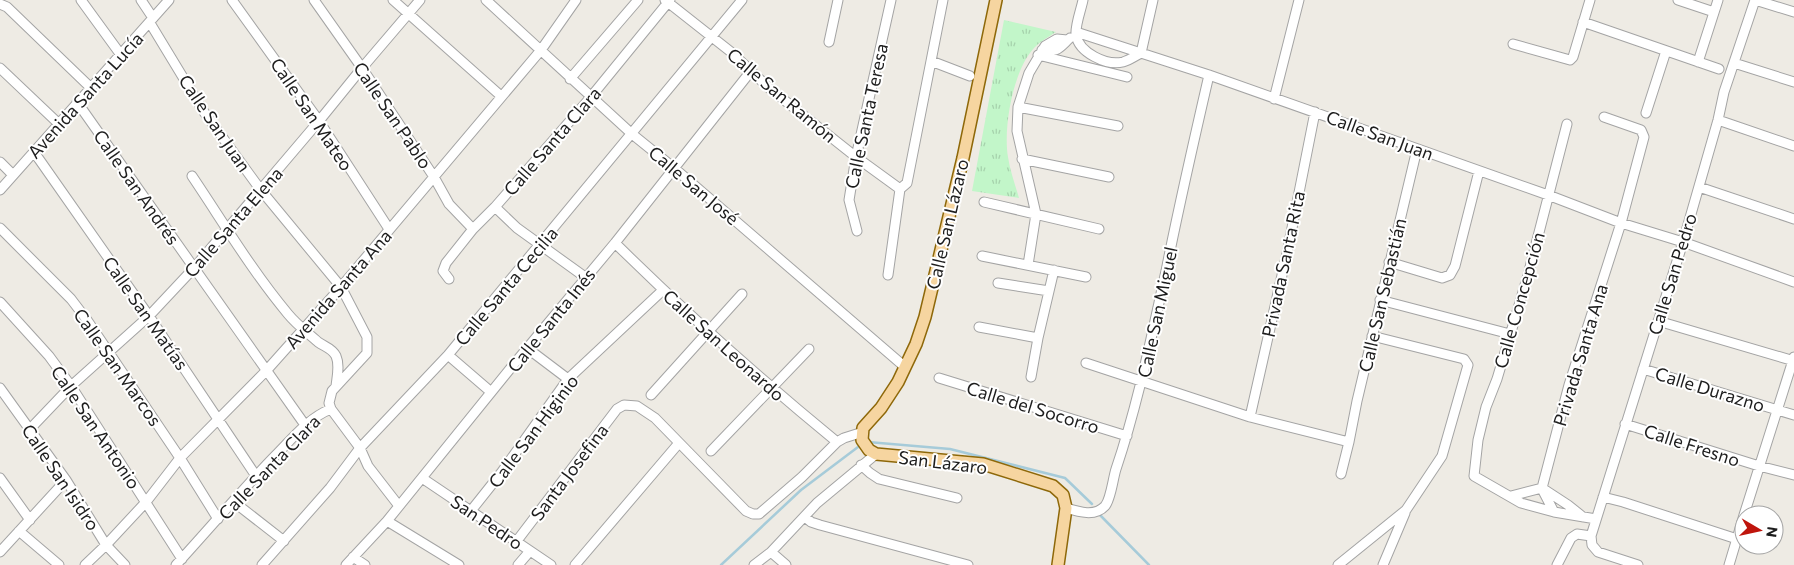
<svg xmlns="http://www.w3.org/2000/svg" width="1794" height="565" font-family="Commissioner,sans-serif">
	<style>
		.park { fill: url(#park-tufts) }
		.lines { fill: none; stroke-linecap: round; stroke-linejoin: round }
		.stream { stroke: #a6cbd9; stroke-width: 2.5 }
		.minor-casing { stroke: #a4a4a4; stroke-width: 11 }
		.major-casing { stroke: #8e6809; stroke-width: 14 }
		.minor { stroke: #fff; stroke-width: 9 }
		.major { stroke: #f6d5a0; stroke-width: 11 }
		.labels { text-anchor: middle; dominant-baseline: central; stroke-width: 4; stroke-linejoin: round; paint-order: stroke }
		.street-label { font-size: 18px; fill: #1d1d1d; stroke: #fff }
	</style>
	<defs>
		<pattern id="park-tufts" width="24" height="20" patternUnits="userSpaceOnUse" patternTransform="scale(1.25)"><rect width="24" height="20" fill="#c2f6c9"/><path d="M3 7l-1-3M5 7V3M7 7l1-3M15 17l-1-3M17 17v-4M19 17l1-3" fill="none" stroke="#a6d2ac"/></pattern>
	</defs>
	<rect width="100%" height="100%" fill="#eeebe4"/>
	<!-- park -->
	<path class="park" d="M1004 20 1056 32C1048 37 1041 41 1034 48 1013 70 1003 128 1008 157 1010 171 1015 184 1019 198L972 191Z"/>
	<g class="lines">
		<!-- stream -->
		<path class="stream" d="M868 442 950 449 1065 478 1092 504
			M1098 513 1149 565
			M721 565 801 490 858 447"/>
		<defs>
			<path id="minor" d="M81 0 121 55
				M141 0 153 18
				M232 0 319 121 389 229
				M314 0 362 68 434 177 449 204 473 229
				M393 0 501 96
				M486 0 632 134 674 168 905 367
				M665 0 731 52 769 88 856 157 900 189
				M1083 0C1081 10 1075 25 1076 35 1079 53 1107 66 1123 62 1130 60 1135 56 1141 53L1153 0
				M1678 0 1714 12
				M1755 0 1794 12
				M0 4 7 7 90 87
				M1583 22 1719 69
				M150 23 204 112 260 189 341 287 367 337V353L332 391 329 403 331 409C308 418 292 439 275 456 241 491 209 529 176 565
				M1076 32 1209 75 1548 195 1621 223 1683 242 1794 282
				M829 42 838 0
				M1513 44 1570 60 1573 57 1590 0
				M1042 50C1057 54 1060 47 1070 38
				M1038 55 1127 77
				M931 61 970 76
				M1698 62 1718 0
				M1734 63 1794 82
				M0 68 59 124
				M570 79 638 0
				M1274 99 1299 0
				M77 102 305 425
				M1018 107 1118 126
				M1646 113 1666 51
				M1718 120 1794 146
				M1567 124 1528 275 1497 379 1486 407 1478 440 1474 476 1521 503 1554 512 1596 519
				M34 152 149 316 256 476
				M1022 159 1109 177
				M0 162 13 175
				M192 176C223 222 252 271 288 314 297 325 308 333 318 342 325 347 332 348 336 356 340 365 337 377 336 386
				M1699 187 1794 219
				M900 189 907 183 909 173 943 0
				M0 190 169 0
				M984 202 1099 229
				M495 207 517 228 585 277
				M0 228 71 299 87 320 180 458 218 519
				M857 231 849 200 856 157 891 0
				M615 243C686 313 760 379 837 442
				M982 256 1086 277
				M1389 262 1442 278 1450 275 1455 266 1479 171
				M1028 265 1036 214 1017 131 1018 107 1029 73 1045 46 1057 39 1067 40
				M888 275 900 189
				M449 279 443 271 446 263 473 229 495 207 590 98 670 0
				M998 283 1049 291
				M1380 300 1510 334
				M0 302 49 356 71 386 182 559
				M1658 321 1794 361
				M979 327 1038 338
				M527 348 568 379
				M448 355 491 392
				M1086 363 1250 417 1349 442
				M1643 369 1794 415
				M1031 377 1038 338 1054 270
				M939 378 1127 436
				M0 388 66 480 106 545 125 565
				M651 395 742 294
				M331 409 360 448 368 466 399 506
				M1250 417 1287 253 1315 112
				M1625 424 1759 466 1794 475
				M30 429 71 386 149 316 194 268 319 121 362 68 420 0
				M711 451 809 349
				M861 465 870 473 879 479 957 498
				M1341 474 1349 442 1357 401 1417 149
				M0 478 30 520
				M422 478 551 565
				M1542 488 1569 385 1621 223 1644 137 1641 130 1604 117
				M1542 489 1554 512
				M1511 496 1542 488 1568 505 1583 517
				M1603 497 1623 502 1737 539
				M234 502 284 541
				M1066 508C1079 512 1095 517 1105 506 1111 499 1113 478 1116 469 1138 404 1151 338 1166 271 1179 205 1194 140 1209 75
				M470 512 501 473 568 379 663 290
				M1744 515 1794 357
				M805 517 811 522 820 525 968 565
				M387 521 459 565
				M19 531 59 565
				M516 542 617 409 624 405 637 406 655 418 746 511 753 514H759L802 477 837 442 844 438 863 432
				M0 552 66 480
				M771 552 786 565
				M353 557 365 565
				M85 565 106 545 146 502 180 458 266 371 341 287 541 50 576 0
				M262 565 330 488 360 448 448 355 742 0
				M346 565 387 521 514 364 615 243 751 71
				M518 565 530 551
				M575 565 679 443
				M754 565 771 552 817 503 876 454
				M1338 565 1406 510 1442 456 1468 365 1464 359 1372 336
				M1383 565 1405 513
				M1557 565 1571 538 1577 534 1591 536
				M1638 565 1598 552 1592 545 1591 536 1683 242 1718 120 1724 92 1755 0
				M1729 565 1744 515"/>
			<path id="major" d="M996 0 963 158 925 317 916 344 898 382 881 408 863 428 862 440 869 450 876 454 983 464 1053 486 1063 495 1066 508 1058 565"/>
		</defs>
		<!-- minor casing -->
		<use href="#minor" class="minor-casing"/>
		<!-- major casing -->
		<use href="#major" class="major-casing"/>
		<!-- minor -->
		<use href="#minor" class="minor"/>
		<!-- major -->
		<use href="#major" class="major"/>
	</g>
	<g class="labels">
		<!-- street labels -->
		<g class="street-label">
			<text transform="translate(85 95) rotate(-48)">Avenida Santa Lucía</text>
			<text transform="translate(782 95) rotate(40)">Calle San Ramón</text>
			<text transform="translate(312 114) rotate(56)">Calle San Mateo</text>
			<text transform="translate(393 115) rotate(56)">Calle San Pablo</text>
			<text transform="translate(866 116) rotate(-78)">Calle Santa Teresa</text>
			<text transform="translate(215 123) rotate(56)">Calle San Juan</text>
			<text transform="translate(1380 135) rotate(20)">Calle San Juan</text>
			<text transform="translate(552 141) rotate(-49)">Calle Santa Clara</text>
			<text transform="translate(694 185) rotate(40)">Calle San José</text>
			<text transform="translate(137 187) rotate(55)">Calle San Andrés</text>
			<text transform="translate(233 222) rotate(-49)">Calle Santa Elena</text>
			<text transform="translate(947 224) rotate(-77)">Calle San Lázaro</text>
			<text transform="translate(1283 264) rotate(-78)">Privada Santa Rita</text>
			<text transform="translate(1672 274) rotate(-73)">Calle San Pedro</text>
			<text transform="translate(506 286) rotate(-50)">Calle Santa Cecilia</text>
			<text transform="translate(338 289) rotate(-49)">Avenida Santa Ana</text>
			<text transform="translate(1382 295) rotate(-77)">Calle San Sebastián</text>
			<text transform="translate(1519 300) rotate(-74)">Calle Concepción</text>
			<text transform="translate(1157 312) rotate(-78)">Calle San Miguel</text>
			<text transform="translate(146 313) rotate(55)">Calle San Matías</text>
			<text transform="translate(551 320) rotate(-51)">Calle Santa Inés</text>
			<text transform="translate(724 345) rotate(42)">Calle San Leonardo</text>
			<text transform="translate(1580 355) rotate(-73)">Privada Santa Ana</text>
			<text transform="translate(118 367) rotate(55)">Calle San Marcos</text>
			<text transform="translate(1710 389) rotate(17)">Calle Durazno</text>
			<text transform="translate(1033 407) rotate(17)">Calle del Socorro</text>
			<text transform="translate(96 427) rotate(56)">Calle San Antonio</text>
			<text transform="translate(533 431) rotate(-53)">Calle San Higinio</text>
			<text transform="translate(1692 445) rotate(18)">Calle Fresno</text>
			<text transform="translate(943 462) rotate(7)">San Lázaro</text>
			<text transform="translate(269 467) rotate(-46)">Calle Santa Clara</text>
			<text transform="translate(569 472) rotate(-53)">Santa Josefina</text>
			<text transform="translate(61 477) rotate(56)">Calle San Isidro</text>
			<text transform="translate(487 522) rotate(34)">San Pedro</text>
		</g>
	</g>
	<!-- north arrow -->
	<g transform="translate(1759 530) rotate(99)"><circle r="24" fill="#ffffff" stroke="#a5a5a5"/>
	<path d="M0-4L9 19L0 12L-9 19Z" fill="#bf150c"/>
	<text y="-8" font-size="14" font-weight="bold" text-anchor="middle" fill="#1d1d1d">N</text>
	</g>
</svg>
